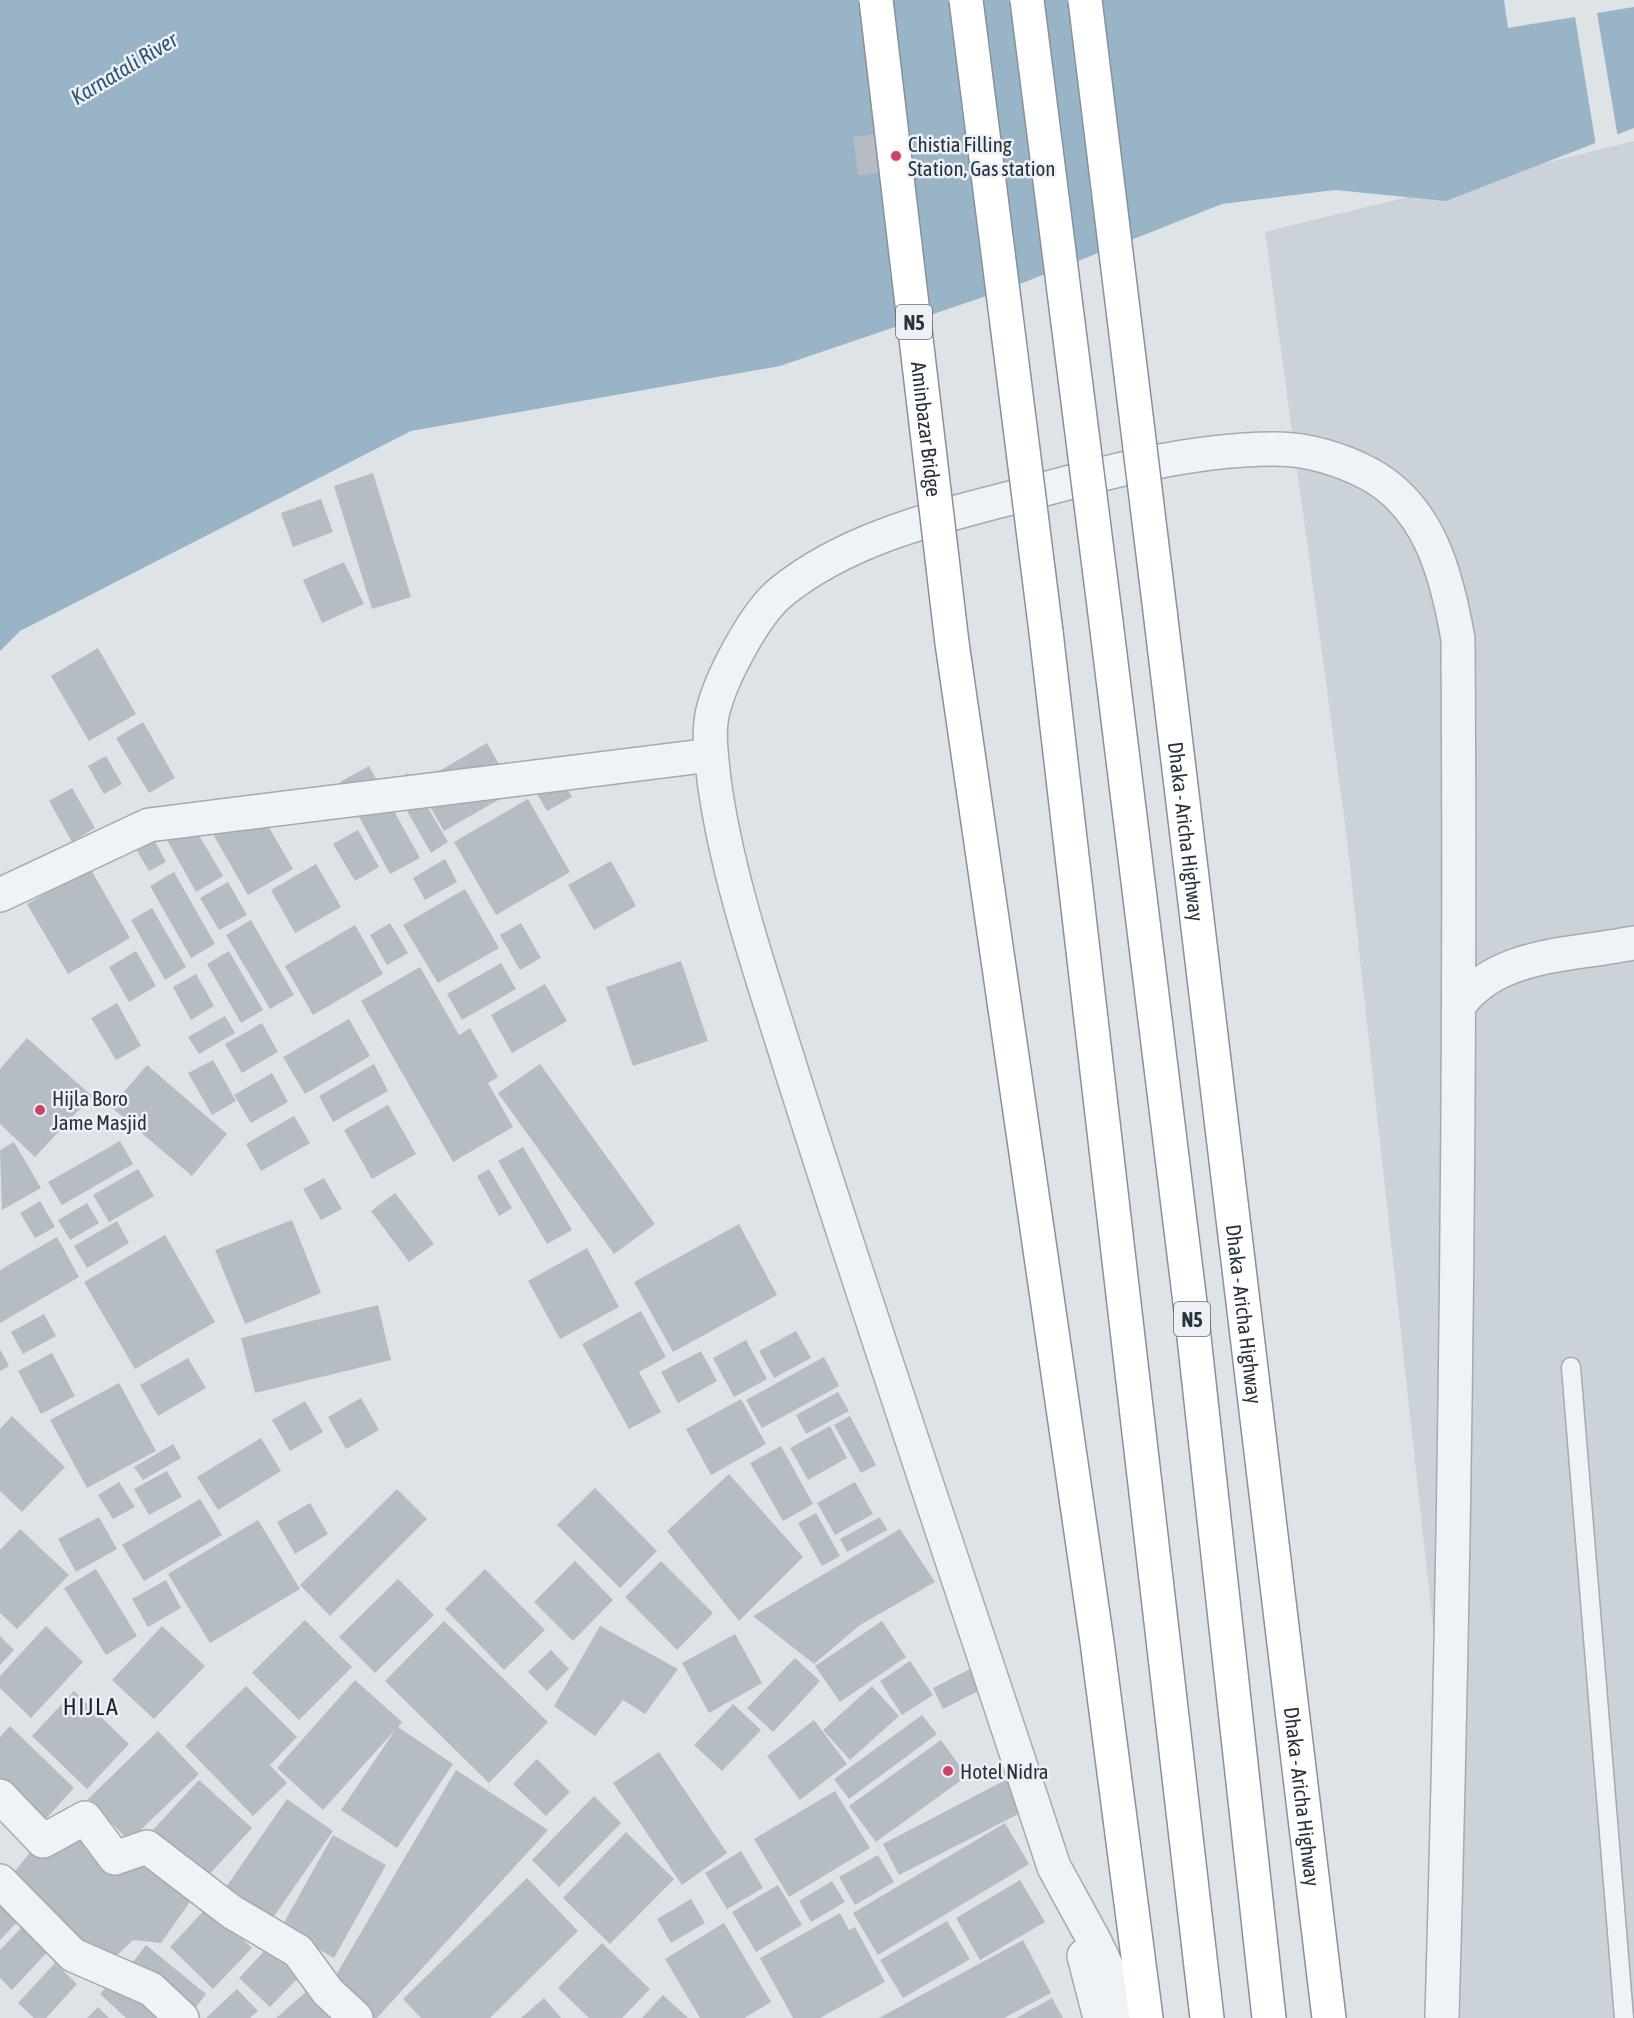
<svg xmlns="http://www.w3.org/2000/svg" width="1634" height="2018" font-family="'Asap Condensed',sans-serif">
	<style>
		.built { fill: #ccd2d9 }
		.water { fill: #99b4c7 }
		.pier { fill: #dee3e7 }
		.building { fill: #b5bcc4 }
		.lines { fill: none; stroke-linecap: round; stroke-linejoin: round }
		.service-casing { stroke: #a3aab1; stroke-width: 21 }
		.minor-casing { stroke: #a3aab1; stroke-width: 36 }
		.tertiary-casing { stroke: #a3aab1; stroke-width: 36 }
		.trunk-casing { stroke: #85929e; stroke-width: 36 }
		.service { stroke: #f0f3f6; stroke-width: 18 }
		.minor { stroke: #f0f3f6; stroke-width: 33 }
		.tertiary { stroke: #f0f3f6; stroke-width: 33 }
		.trunk { stroke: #fff; stroke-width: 33 }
		.trunk-bridge-casing { stroke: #85929e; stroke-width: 36; stroke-linecap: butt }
		.trunk-bridge { stroke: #fff; stroke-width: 33 }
		.poi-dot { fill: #cc4366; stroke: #edf1f5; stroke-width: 2 }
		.labels { text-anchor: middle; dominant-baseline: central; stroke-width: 5; stroke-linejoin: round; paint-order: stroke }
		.shield { fill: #edf1f5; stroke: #626b75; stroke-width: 1.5 }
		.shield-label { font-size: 20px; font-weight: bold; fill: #27323e }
		.poi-label { font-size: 21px; fill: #27323e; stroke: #edf1f5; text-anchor: start }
		.street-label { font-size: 21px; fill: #27323e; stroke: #edf1f5 }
		.water-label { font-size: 22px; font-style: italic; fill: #325571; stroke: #edf1f5 }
		.quarter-label { font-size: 24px; letter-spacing: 1.5px; fill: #1a232e; stroke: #edf1f5 }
	</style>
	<rect width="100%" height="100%" fill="#dee3e7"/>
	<!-- built -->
	<path class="built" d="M1634 141V2018H1460L1462 1891 1346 831 1265 232Z"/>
	<!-- water -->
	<path class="water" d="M0 0H1634V128L1446 201 1335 190 1222 204 1010 288 780 366 411 431 20 631 0 651Z"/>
	<!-- pier -->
	<path class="pier" d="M1504 0H1634V7L1597 13 1618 138 1596 146 1575 17 1508 28Z"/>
	<!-- building -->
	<path class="building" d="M884 133 889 172 858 175 853 137Z
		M373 473 411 597 372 609 334 486Z
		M321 499 333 532 293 547 281 513Z
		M344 562 364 604 322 623 303 580Z
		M98 648 136 714 89 741 51 676Z
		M143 722 175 778 149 793 116 738Z
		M487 743 514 791 444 831 417 784Z
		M106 756 122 784 104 794 88 766Z
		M550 757 572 797 547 811 524 772Z
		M369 766 420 858 390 874 340 782Z
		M408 773 448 842 431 853 391 783Z
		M72 788 95 828 72 842 49 801Z
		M252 798 293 869 248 895 207 824Z
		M528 799 570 872 496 915 454 842Z
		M193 825 223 876 196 892 167 840Z
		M358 830 379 867 355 881 333 844Z
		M151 834 166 862 149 871 133 844Z
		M445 859 457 882 425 900 413 878Z
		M611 861 636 906 594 930 568 885Z
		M316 864 341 907 295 933 271 890Z
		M90 868 130 938 68 974 27 904Z
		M174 872 215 944 191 958 150 886Z
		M228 882 247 915 219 930 200 898Z
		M465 889 499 948 438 983 403 925Z
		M152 908 186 967 165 980 131 920Z
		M251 920 294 995 270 1009 226 935Z
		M390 923 408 953 387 965 370 935Z
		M521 923 541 958 520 970 500 935Z
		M355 925 383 974 313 1015 285 966Z
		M136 951 156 986 129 1002 109 967Z
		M229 951 263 1010 241 1023 207 964Z
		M681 961 708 1041 633 1066 606 987Z
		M501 963 516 989 462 1020 447 994Z
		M420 967 459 1035 470 1028 498 1077 488 1083 513 1127 453 1162 361 1001Z
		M196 974 214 1006 191 1020 173 987Z
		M545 984 567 1021 512 1053 491 1015Z
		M117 1003 141 1046 116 1060 91 1018Z
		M225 1016 235 1033 199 1054 188 1037Z
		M349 1019 370 1056 305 1094 283 1057Z
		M262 1023 278 1052 242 1073 225 1044Z
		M27 1038 92 1096 35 1157 0 1124V1069Z
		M213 1060 236 1101 212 1115 188 1073Z
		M374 1064 388 1091 333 1122 319 1096Z
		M540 1064 655 1224 614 1254 498 1093Z
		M147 1065 227 1134 192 1176 111 1107Z
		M272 1073 288 1102 251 1123 234 1095Z
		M388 1105 416 1154 372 1179 344 1130Z
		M294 1116 310 1143 261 1171 246 1144Z
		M120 1141 133 1164 62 1205 48 1182Z
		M14 1142 41 1188 2 1210 0 1150Z
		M523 1147 572 1230 547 1244 498 1161Z
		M138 1169 154 1196 109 1222 93 1195Z
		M489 1169 512 1208 499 1216 477 1176Z
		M324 1178 342 1209 321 1220 303 1189Z
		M395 1193 434 1244 409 1262 371 1211Z
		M40 1201 55 1227 35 1238 20 1213Z
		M87 1203 99 1223 70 1240 58 1220Z
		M292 1220 321 1293 245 1324 215 1250Z
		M117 1221 129 1243 87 1268 74 1246Z
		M739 1224 777 1295 673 1352 634 1282Z
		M165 1235 215 1322 135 1369 84 1282Z
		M57 1237 79 1277 0 1323V1270Z
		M587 1248 619 1307 560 1339 528 1281Z
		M378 1305 391 1360 255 1393 241 1338Z
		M641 1311 666 1357 639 1372 661 1412 629 1429 582 1344Z
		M44 1314 56 1336 23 1354 11 1332Z
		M796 1331 811 1358 774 1378 759 1351Z
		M746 1340 767 1379 734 1397 713 1358Z
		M0 1349 9 1366 0 1371Z
		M701 1351 717 1381 678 1403 661 1372Z
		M52 1353 75 1396 41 1414 18 1371Z
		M824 1357 839 1386 762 1428 746 1400Z
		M188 1358 206 1388 158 1416 140 1385Z
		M119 1383 156 1451 87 1488 50 1420Z
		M838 1392 849 1411 806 1434 796 1415Z
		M361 1398 379 1430 346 1449 328 1417Z
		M741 1399 766 1444 711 1475 686 1429Z
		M305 1401 323 1432 290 1451 272 1420Z
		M12 1416 65 1467 22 1512 0 1491V1429Z
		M850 1416 876 1465 861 1473 834 1425Z
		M830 1426 847 1458 808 1480 790 1448Z
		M261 1438 281 1471 218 1510 197 1477Z
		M173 1444 181 1458 143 1480 134 1467Z
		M781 1446 813 1504 783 1521 750 1463Z
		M167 1471 182 1497 149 1515 134 1489Z
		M729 1474 803 1557 739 1621 667 1531Z
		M119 1482 135 1507 113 1519 98 1495Z
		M855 1482 873 1514 835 1535 817 1503Z
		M595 1488 657 1551 620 1588 557 1525Z
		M397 1489 427 1519 330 1616 300 1585Z
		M200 1499 222 1535 144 1581 122 1545Z
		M310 1503 328 1534 295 1554 277 1522Z
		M816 1513 840 1556 822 1566 798 1523Z
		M99 1517 117 1549 76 1572 58 1539Z
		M880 1517 887 1530 847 1552 840 1539Z
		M258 1520 300 1589 210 1643 168 1574Z
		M20 1529 69 1575 17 1629 0 1613V1550Z
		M900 1529 935 1582 860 1625 814 1664 753 1616Z
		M575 1561 613 1600 573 1641 534 1602Z
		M661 1561 713 1613 677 1650 625 1597Z
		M96 1569 137 1636 106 1655 64 1588Z
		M485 1569 545 1630 504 1670 445 1609Z
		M398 1579 434 1615 375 1673 339 1637Z
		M166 1580 181 1608 148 1627 132 1599Z
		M305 1620 352 1667 299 1720 252 1673Z
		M444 1621 548 1722 489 1783 385 1681Z
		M882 1621 906 1657 840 1702 815 1666Z
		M46 1626 83 1662 31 1718 0 1688V1676Z
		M162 1626 205 1666 154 1719 112 1680Z
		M600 1626 678 1669 645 1714 623 1700 595 1736 554 1706Z
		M735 1634 762 1683 709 1713 682 1663Z
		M0 1636 14 1650 0 1665Z
		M551 1650 569 1669 547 1691 528 1672Z
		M795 1658 820 1681 773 1732 747 1708Z
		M910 1661 933 1695 902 1715 880 1681Z
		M976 1666 986 1687 943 1709 933 1688Z
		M355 1680 402 1722 398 1727 453 1764 397 1848 341 1810 396 1729 323 1810 277 1768Z
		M246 1686 297 1737 270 1765 287 1783 253 1816 185 1746Z
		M872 1686 899 1716 850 1760 823 1730Z
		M74 1691 129 1744 87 1789 32 1736Z
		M733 1704 761 1730 722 1771 694 1745Z
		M922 1715 937 1734 849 1799 834 1779Z
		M814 1720 847 1764 800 1800 767 1756Z
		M10 1726 74 1788 42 1823 0 1783V1737Z
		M158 1731 199 1774 129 1841 88 1799Z
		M941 1740 967 1776 876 1842 849 1806Z
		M659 1752 727 1853 682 1885 613 1783Z
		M537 1759 570 1792 546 1816 513 1784Z
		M456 1770 548 1830 377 2018H373L332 1982Z
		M1017 1774 1034 1806 899 1875 883 1844Z
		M199 1780 252 1828 205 1879 152 1831Z
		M835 1791 870 1848 789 1897 754 1839Z
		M594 1796 621 1823 559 1887 532 1860Z
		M287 1799 333 1831 270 1922 224 1890Z
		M1005 1823 1029 1864 878 1955 853 1913Z
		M626 1832 674 1879 610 1944 563 1898Z
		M81 1833 143 1853 197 1892 161 1943 133 1940 110 1962 69 1942 7 1881 32 1850Z
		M333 1835 386 1865 334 1958 281 1928Z
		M741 1851 763 1888 727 1909 705 1873Z
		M878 1855 894 1882 855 1905 839 1877Z
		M527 1878 578 1931 490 2018H421L403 1999Z
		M1020 1880 1045 1922 980 1960 956 1918Z
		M832 1881 845 1902 811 1922 799 1901Z
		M778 1885 802 1925 756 1952 732 1912Z
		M0 1899 24 1915 0 1940Z
		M691 1899 705 1923 671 1943 657 1919Z
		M208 1906 252 1948 213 1989 170 1947Z
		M840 1913 849 1930 855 1927 885 1982 820 2018H793L760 1958Z
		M947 1921 970 1959 903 1998 880 1960Z
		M724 1923 771 2002 744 2018H700L665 1959Z
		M24 1925 50 1949 12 1990 0 1978V1950Z
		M1023 1940 1051 1993 1004 2018H879Z
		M602 1943 650 1989 622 2018H589L558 1988Z
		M271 1944 303 1973 270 2007 239 1978Z
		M146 1945 206 1994 193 2011 133 1962Z
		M55 1963 77 1984 46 2018H34L18 2003Z
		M116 1977 159 2018H126L100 1994Z
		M313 1986 340 2018H276Z
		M237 1989 258 2011 250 2018H206Z
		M663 1995 688 2018H642Z
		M544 1998 561 2018H521Z
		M1052 1998 1063 2018H1016Z
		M98 2007 109 2018H87Z"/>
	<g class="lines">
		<defs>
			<path id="service" d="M1571 1367 1624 2018"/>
			<path id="minor" d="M0 895 149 825 711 755
				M1460 1004C1499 952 1575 955 1634 943
				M0 1796 43 1841 85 1818 115 1858 147 1847 232 1912 298 1951 328 1992 356 2018
				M0 1881 73 1955 151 1989 182 2018"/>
			<path id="tertiary" d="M1084 1956 1100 2018
				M1131 2018 1095 1942 1054 1867C966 1599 874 1332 789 1063 760 970 727 876 714 780 712 759 708 735 712 715 719 681 754 615 780 593 849 536 946 515 1030 493 1110 471 1193 449 1276 449 1307 449 1341 459 1369 474 1430 507 1447 576 1458 639 1461 1099 1455 1559 1442 2018"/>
			<g id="trunk">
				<path id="s1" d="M1160 611 1329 2018"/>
				<path d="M1106 622 1192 1319 1269 2018"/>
				<path d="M1046 632 1207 2018"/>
				<path d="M952 643 1097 1642 1146 2018"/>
			</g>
		</defs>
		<!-- service casing -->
		<use href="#service" class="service-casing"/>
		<!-- minor casing -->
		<use href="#minor" class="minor-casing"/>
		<!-- tertiary casing -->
		<use href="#tertiary" class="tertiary-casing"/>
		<!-- trunk casing -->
		<use href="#trunk" class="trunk-casing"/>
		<!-- service -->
		<use href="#service" class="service"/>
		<!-- minor -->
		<use href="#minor" class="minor"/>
		<!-- tertiary -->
		<use href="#tertiary" class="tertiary"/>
		<!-- trunk -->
		<use href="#trunk" class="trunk"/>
		<defs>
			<g id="trunk-bridge">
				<path id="s2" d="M876 0 952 643"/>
				<path d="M966 0 1046 632"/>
				<path d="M1027 0 1106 622"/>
				<path d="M1085 0 1160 611"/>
			</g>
		</defs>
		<!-- trunk-bridge casing -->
		<use href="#trunk-bridge" class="trunk-bridge-casing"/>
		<!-- trunk-bridge -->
		<use href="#trunk-bridge" class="trunk-bridge"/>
	</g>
	<!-- markers -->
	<g class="poi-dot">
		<circle cx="896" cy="156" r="6"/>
		<circle cx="40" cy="1110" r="6"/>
		<circle cx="948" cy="1771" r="6"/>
	</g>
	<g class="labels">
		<!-- shield labels -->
		<g class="shield">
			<rect x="896" y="305" width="36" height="34" rx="4.5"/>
			<rect x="1174" y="1302" width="36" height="34" rx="4.5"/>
		</g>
		<g class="shield-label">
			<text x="914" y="322">N5</text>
			<text x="1192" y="1319">N5</text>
		</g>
		<!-- poi labels -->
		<g class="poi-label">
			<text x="908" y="144">Chistia Filling<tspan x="908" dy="24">Station, Gas station</tspan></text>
			<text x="52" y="1098">Hijla Boro<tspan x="52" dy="24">Jame Masjid</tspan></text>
			<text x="960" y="1771">Hotel Nidra</text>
		</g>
		<!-- street labels -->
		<g class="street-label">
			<text stroke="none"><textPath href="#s2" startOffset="432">Aminbazar Bridge</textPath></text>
			<text stroke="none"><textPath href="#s1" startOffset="222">Dhaka - Aricha Highway</textPath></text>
			<text stroke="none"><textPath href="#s1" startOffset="708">Dhaka - Aricha Highway</textPath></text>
			<text stroke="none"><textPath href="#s1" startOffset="1194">Dhaka - Aricha Highway</textPath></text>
		</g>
		<!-- water labels -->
		<g class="water-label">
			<text transform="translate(124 68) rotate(-31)">Karnatali River</text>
		</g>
		<!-- quarter labels -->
		<g class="quarter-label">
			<text x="91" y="1706">HIJLA</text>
		</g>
	</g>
</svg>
